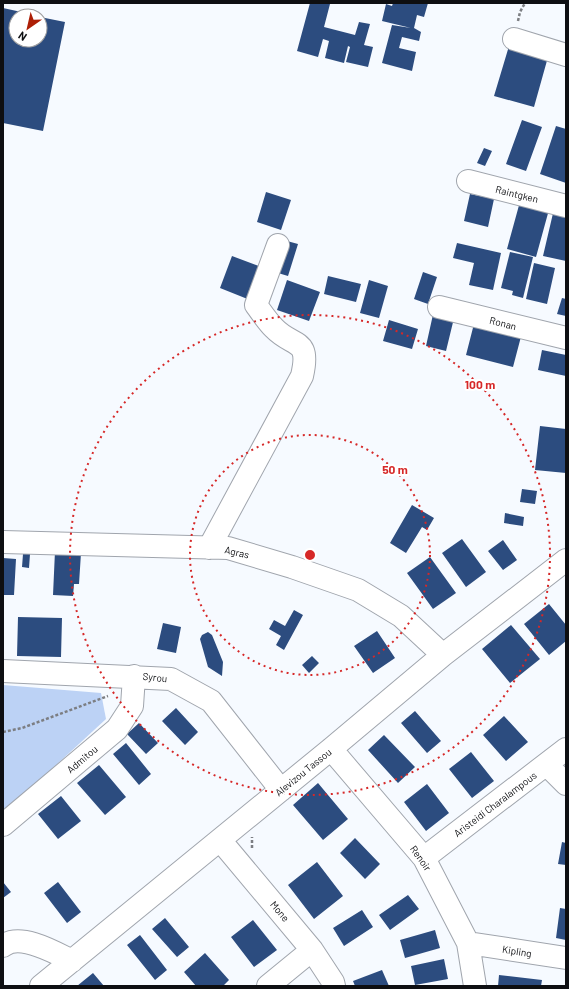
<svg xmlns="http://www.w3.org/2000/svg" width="569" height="989" font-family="Barlow,sans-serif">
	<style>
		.green { fill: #bcd2f5 }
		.building { fill: #2c4c7f }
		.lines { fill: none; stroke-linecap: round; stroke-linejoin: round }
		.minor-casing { stroke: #a0a5ad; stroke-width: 24 }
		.path { stroke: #7c7e82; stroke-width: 2.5; stroke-dasharray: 3 2; stroke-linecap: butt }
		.minor { stroke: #fff; stroke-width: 22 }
		.ring { fill: none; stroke: #d62828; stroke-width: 2; stroke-dasharray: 2 4 }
		.labels { text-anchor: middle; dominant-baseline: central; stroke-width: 4; stroke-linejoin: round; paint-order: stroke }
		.street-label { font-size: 10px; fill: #0e0f12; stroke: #fff }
		.centre { fill: #d62828; stroke: #fff; stroke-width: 2 }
		.ring-label { font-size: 12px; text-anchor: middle; font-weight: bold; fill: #d62828; stroke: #fff; stroke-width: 4; stroke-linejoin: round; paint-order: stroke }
	</style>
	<rect width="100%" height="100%" fill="#f6faff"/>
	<!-- green -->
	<path class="green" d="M3 685 101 693 106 719 3 814Z"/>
	<!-- building -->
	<path class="building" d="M310 3 330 4 324 27 355 35 359 22 370 24 364 45 373 47 368 67 346 62 350 47 348 46 344 63 325 58 329 41 323 39 318 57 297 51Z
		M393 3H428L424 17 417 15 414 28 421 32 419 41 402 37 399 48 416 52 412 71 382 63 392 25 411 28 382 21 386 4 392 6Z
		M3 8 35 15 16 16V40H40V17L65 22 43 131 3 123Z
		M509 46 548 57 534 107 494 96Z
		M522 120 542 127 526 171 506 164Z
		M556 126 566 129V183L540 174Z
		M484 148 492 151 485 166 477 163Z
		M266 192 291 200 281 230 257 222Z
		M470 194 494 199 488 227 464 221Z
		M521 198 550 206 536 257 507 249Z
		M554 209 566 211V261L543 256Z
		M287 241 298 244 288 276 278 273Z
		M457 243 501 253 493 290 469 285 474 263 453 258Z
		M510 252 533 257 523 298 512 295 513 291 501 288Z
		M232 256 267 269 255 302 220 288Z
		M534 263 555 268 547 304 526 299Z
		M423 272 437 277 428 304 414 299Z
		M328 276 361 284 356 302 324 294Z
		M287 280 320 292 309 321 277 310Z
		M369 280 388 286 379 318 360 313Z
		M562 298 566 299V316L557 314Z
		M434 310 455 314 446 351 426 346Z
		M476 316 523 329 513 367 466 355Z
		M389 320 418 329 412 349 383 341Z
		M542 350 566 355V376L538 370Z
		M540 426 566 429V473L535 470Z
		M522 489 537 491 535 504 520 502Z
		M412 505 434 518 427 530 422 527 406 553 390 543Z
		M505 513 524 517 523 526 504 523Z
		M462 539 486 572 466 587 442 553Z
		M503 540 517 560 503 570 488 551Z
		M55 551 81 553 79 584H74L73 596 53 595Z
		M23 554H30L29 568 22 567Z
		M430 557 456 593 433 609 407 573Z
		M3 558 16 559 14 595H3Z
		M549 604 566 625V641L549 655 524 624Z
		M294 610 303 615 284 650 276 645 281 636 269 629 274 620 285 626Z
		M18 617 62 618 61 657 17 656Z
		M163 623 181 627 176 653 157 649Z
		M511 625 540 659 510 683 482 649Z
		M377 631 395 658 373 673 354 646Z
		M208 632 212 635 223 662 222 676 208 667 200 639 202 635Z
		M312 656 319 663 309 673 302 665Z
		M176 708 198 732 185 745 162 721Z
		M415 711 441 741 427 753 401 723Z
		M504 716 528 742 506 761 483 735Z
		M139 723 158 743 146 754 127 734Z
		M384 735 415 767 398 783 368 750Z
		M126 743 151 774 139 785 113 754Z
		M471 752 494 781 472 798 449 769Z
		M99 765 126 797 105 815 77 783Z
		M318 783 348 819 323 840 293 805Z
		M427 784 449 813 426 831 404 802Z
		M61 796 81 821 58 839 38 814Z
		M355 838 380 864 365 879 340 853Z
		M562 842 566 843V865L558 864Z
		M317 862 343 896 314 919 288 885Z
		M3 882 11 892 3 898Z
		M58 882 81 912 67 923 44 893Z
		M408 895 419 909 390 930 379 915Z
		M560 908 566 909V940L556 938Z
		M362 910 373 927 344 946 333 928Z
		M165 918 189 947 177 957 152 929Z
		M253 920 277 950 254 967 231 937Z
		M435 930 440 948 405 958 400 940Z
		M140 935 167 970 155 980 127 945Z
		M205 953 229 980 223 986H196L184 972Z
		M444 959 448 979 415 985 411 966Z
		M382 970 389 986H355L353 981Z
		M93 973 104 986H77Z
		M499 975 542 980 541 986H498Z"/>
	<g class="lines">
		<defs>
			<path id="minor" d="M514 39 566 55
				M468 181 566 206
				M439 307 566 338
				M3 542 228 548 292 567 358 590 401 616 443 655
				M209 548 302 376C311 337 293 348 274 328 267 321 262 313 256 305L278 245
				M3 671 171 679 211 701 281 790
				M331 749 424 858 468 943 475 986
				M547 765 566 784
				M3 825 117 729 132 706 134 676
				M220 840 312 950 333 982 334 986
				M424 858 566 749
				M468 943 566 958
				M3 946C20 932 56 953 72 961
				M41 986 331 749 443 655 566 560
				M268 986 312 950"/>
		</defs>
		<!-- minor casing -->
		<use href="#minor" class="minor-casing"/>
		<!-- path -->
		<path class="path" d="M518 21 520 12 525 3
			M3 732 22 728 108 696
			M252 848V837"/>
		<!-- minor -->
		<use href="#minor" class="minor"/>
	</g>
	<!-- distance rings -->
	<g class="ring">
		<circle cx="310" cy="555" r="120"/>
		<circle cx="310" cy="555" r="240"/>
	</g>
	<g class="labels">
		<!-- street labels -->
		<g class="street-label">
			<text transform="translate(517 194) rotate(14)">Raintgken</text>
			<text transform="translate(503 323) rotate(14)">Ronan</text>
			<text transform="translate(237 552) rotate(13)">Agras</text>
			<text transform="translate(155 677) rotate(6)">Syrou</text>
			<text transform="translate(82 759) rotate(-40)">Admitou</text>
			<text transform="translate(303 772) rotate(-39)">Alevizou Tassou</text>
			<text transform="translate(495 804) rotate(-37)">Aristeidi Charalampous</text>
			<text transform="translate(421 858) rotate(55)">Renoir</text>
			<text transform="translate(280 911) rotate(50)">Mone</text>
			<text transform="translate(517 951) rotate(9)">Kipling</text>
		</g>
	</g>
	<circle cx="310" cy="555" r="6" class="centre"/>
	<g class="ring-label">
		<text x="480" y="389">100 m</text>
		<text x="395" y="474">50 m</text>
	</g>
	<!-- border -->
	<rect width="569" height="989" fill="none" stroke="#0e0f12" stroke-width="8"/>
	<!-- north arrow -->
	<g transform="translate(28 28) rotate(214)"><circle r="19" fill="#ffffff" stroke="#9f9fa0"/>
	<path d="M0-3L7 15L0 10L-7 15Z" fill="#ad1f06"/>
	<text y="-6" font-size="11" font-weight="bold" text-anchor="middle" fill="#0e0f12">N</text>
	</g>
</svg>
